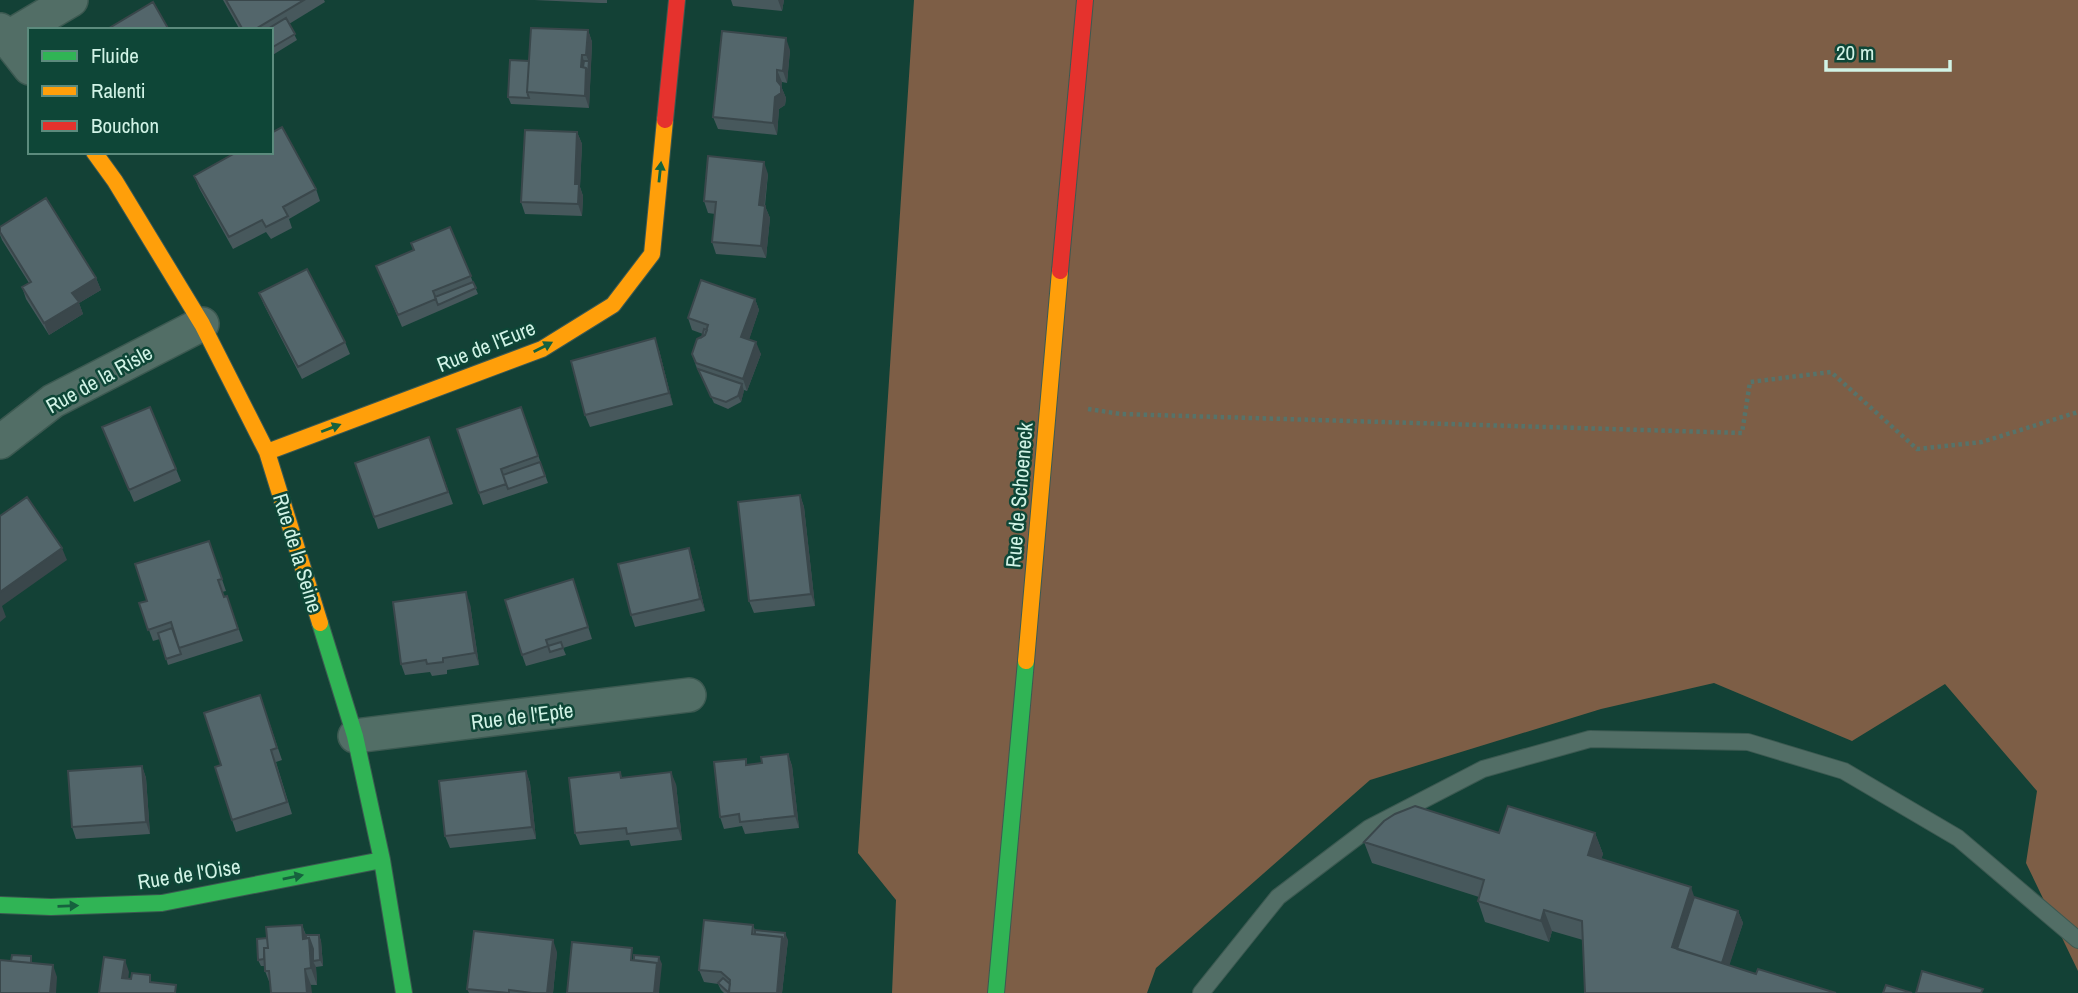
<svg xmlns="http://www.w3.org/2000/svg" width="2078" height="993" font-family="'Archivo Narrow',sans-serif">
	<style>
		.green { fill: #7d5e46 }
		.lines { fill: none; stroke-linecap: round; stroke-linejoin: round }
		.lane-casing { stroke: #3c5951; stroke-width: 18 }
		.street-casing { stroke: #3c5951; stroke-width: 36 }
		.fast-casing { stroke: #3c5951; stroke-width: 18 }
		.slow-casing { stroke: #3c5951; stroke-width: 18 }
		.jam-casing { stroke: #3c5951; stroke-width: 18 }
		.path { stroke: #56736a; stroke-width: 4.5; stroke-dasharray: 3.5 3.5; stroke-linecap: butt }
		.lane { stroke: #526e66; stroke-width: 16 }
		.street { stroke: #526e66; stroke-width: 33 }
		.fast { stroke: #30b455; stroke-width: 16 }
		.slow { stroke: #ff9f0a; stroke-width: 16 }
		.jam { stroke: #e5322d; stroke-width: 16 }
		.wall { fill: #47585c }
		.shaded-wall { fill: #3a474b }
		.building { fill: #53666b; stroke: #3a474b; stroke-width: 2 }
		.oneway { fill: #16623e }
		.labels { text-anchor: middle; dominant-baseline: central; stroke-width: 5; stroke-linejoin: round; paint-order: stroke }
		.street-label { font-size: 21px; fill: #d1f3e6; stroke: #0e4637 }
	</style>
	<rect width="100%" height="100%" fill="#134136"/>
	<!-- green -->
	<path class="green" d="M914 0H2078V971L2026 863 2037 791 1945 684 1852 741 1714 683 1601 709 1370 780 1156 968 1147 993H892L896 900 858 853Z"/>
	<g class="lines">
		<defs>
			<path id="lane" d="M1201 993 1278 897 1369 828 1483 769 1590 739 1748 742 1844 771 1958 838 2078 940"/>
			<path id="street" d="M0 30 30 68
				M7 38 71 0
				M0 442 53 401 202 324
				M355 736 689 695"/>
			<path id="fast" d="M320 623 355 736 382 860 404 993
				M0 905 51 907 162 903 382 860
				M996 993 1026 661"/>
			<path id="slow" d="M94 152 115 181 202 324 267 452 320 623
				M267 452 542 349 613 305 652 254 665 120
				M1026 661 1060 271"/>
			<path id="jam" d="M665 120 677 0
				M1060 271 1085 0"/>
		</defs>
		<!-- lane casing -->
		<use href="#lane" class="lane-casing"/>
		<!-- street casing -->
		<use href="#street" class="street-casing"/>
		<!-- fast casing -->
		<use href="#fast" class="fast-casing"/>
		<!-- slow casing -->
		<use href="#slow" class="slow-casing"/>
		<!-- jam casing -->
		<use href="#jam" class="jam-casing"/>
		<!-- path -->
		<path class="path" d="M1088 409 1121 414 1742 433 1750 382 1831 372 1917 449 1982 442 2078 412"/>
		<!-- lane -->
		<use href="#lane" class="lane"/>
		<!-- street -->
		<use href="#street" class="street"/>
		<!-- fast -->
		<use href="#fast" class="fast"/>
		<!-- slow -->
		<use href="#slow" class="slow"/>
		<!-- jam -->
		<use href="#jam" class="jam"/>
	</g>
	<!-- wall -->
	<path class="wall" d="M223 0H324L325 2 289 24 297 40 271 56V30H240Z
		M534 0H607V3H600Z
		M731 0H784L782 11 733 6Z
		M588 30 592 42 589 108 511 104 508 97 529 61Z
		M790 50 787 83 782 82 781 86 786 98 785 105 779 109 777 135 718 129 713 117Z
		M577 132 582 144 580 187 583 196 582 216 525 214 521 202Z
		M768 174 765 206 770 218 766 258 716 254 712 242 715 214 708 213 704 201Z
		M194 176 316 189 320 201 289 219 292 228 271 239 266 232 233 249 199 188Z
		M0 227 96 278 101 290 79 303 83 314 49 335 26 299 22 287 29 283 2 240 0 235Z
		M450 227 478 294 402 327 376 266 414 250Z
		M259 293 345 342 350 354 302 379 264 305Z
		M755 299 759 310 749 339 761 354 747 391 744 390 741 402 728 409 714 403 696 366 692 354 703 334 692 330 688 318Z
		M659 350 673 405 590 427 585 415Z
		M521 407 548 483 483 505 457 429Z
		M102 427 176 469 181 481 134 502Z
		M429 437 453 504 378 529 355 463Z
		M800 495 804 507 815 606 754 613 749 601Z
		M209 541 226 591 222 592 224 597 227 596 243 641 168 665 160 639 153 641 139 603 147 601Z
		M693 560 705 611 635 627 631 615Z
		M573 579 592 639 563 648 566 655 526 666 522 655Z
		M470 604 479 665 447 670V674L432 676 430 672 405 675 401 664Z
		M260 695 282 760 276 762 292 814 236 832 232 820 221 765Z
		M788 754 792 766 799 828 745 834 742 826 724 829 720 817 748 765 762 763Z
		M142 766 146 778 150 834 76 839 72 827Z
		M526 771 530 783 536 839 450 848 445 836Z
		M620 772 622 778 676 784 682 840 631 846 629 840 580 845 575 833Z
		M1499 833H1595L1603 854 1601 859 1694 897 1738 911 1743 923 1729 965 1756 974 1836 993 1583 940 1552 931 1549 942 1485 922 1478 901 1479 897 1372 863 1364 842Z
		M302 925 306 935H319L321 941 323 966 316 967 317 985 270 984 265 971V966H261L258 960 267 938Z
		M753 925 755 930 788 940 782 993H724L721 990 718 984 704 982 699 970Z
		M557 952 553 993H469L467 989Z"/>
	<!-- shaded-wall -->
	<path class="shaded-wall" d="M778 0H784L782 11Z
		M588 30 592 42 591 67 586 55Z
		M786 38 790 50 787 83 783 71Z
		M582 55 588 73 589 61 591 67 589 108 585 96 581 67Z
		M777 70 782 82 781 90V86L786 98 785 105 779 109 777 135 773 123Z
		M577 132 582 144 580 187 583 196 582 216 578 204 575 184Z
		M764 162 768 174 763 217 759 205Z
		M765 206 770 218 766 258 761 246Z
		M96 278 101 290 79 303 83 314 49 335 44 323 72 293Z
		M755 299 759 310 746 349 741 337Z
		M655 338 659 350 673 405 669 393Z
		M756 342 761 354 747 391 743 379Z
		M742 384 744 391 741 402 738 396Z
		M800 495 804 507 815 606 811 594Z
		M62 548 67 560 2 606 6 617 0 622V592Z
		M689 548 693 560 705 611 700 599Z
		M466 592 470 604 479 665 475 653Z
		M788 754 792 766 799 828 795 816Z
		M142 766 146 778 150 834 146 822Z
		M526 771 530 783 536 839 532 827Z
		M671 772 676 784 682 840 678 828Z
		M1595 833 1603 854 1596 876 1588 855Z
		M1691 887 1698 908 1682 959 1672 947Z
		M1544 910 1552 931 1549 942 1541 921Z
		M1738 911 1743 923 1724 982 1720 970Z
		M302 925 308 942 303 939Z
		M785 933 788 940 787 949 784 943Z
		M319 935 321 941 323 966 320 960Z
		M782 937 787 949 782 993H777Z
		M309 938 315 955 313 961 316 967 317 985 311 968Z
		M553 940 557 952 553 993H547Z
		M659 957 662 964 659 993H654L657 963Z
		M125 960 129 972 127 990 122 978Z
		M53 965 57 977 56 993H50Z
		M305 969 311 985 312 993H307Z"/>
	<!-- building -->
	<path class="building" d="M226 0H304L254 30H243Z
		M153 2 169 30H106Z
		M286 18 295 34 271 48V30H266Z
		M531 28 588 30 586 55H582L581 67 586 68 585 96 527 92Z
		M722 31 786 38 783 71 777 70V81L781 86V93L775 97 773 123 713 117Z
		M510 60 529 61 527 92 529 98 508 97Z
		M584 61H589L588 73 586 68 583 67Z
		M282 127 316 189 283 207 288 216 266 227 262 220 229 237 194 176 237 152H271V133Z
		M525 130 577 132 575 184H579L578 204 521 202Z
		M708 156 764 162 759 205 765 206 761 246 712 242 716 202 704 201Z
		M46 198 96 278 72 293 79 302 44 323 22 287 31 282 0 232V227Z
		M450 227 471 276 433 291 436 299 398 315 376 266 414 250 411 243Z
		M307 269 345 342 298 367 259 293Z
		M701 280 755 299 741 337 756 342 743 379 696 363 692 354 697 339 705 335 708 325 688 318Z
		M473 282 476 288 438 305 435 297Z
		M704 329 707 330 705 335 702 337Z
		M655 338 669 393 585 415 571 361Z
		M698 369 742 384 738 396 726 402 711 397Z
		M150 407 176 469 129 490 102 427Z
		M521 407 538 456 501 469 506 484 479 493 457 429Z
		M429 437 448 492 374 517 355 463Z
		M540 462 545 476 508 489 503 475Z
		M800 495 811 594 749 601 738 502Z
		M27 497 62 548 0 592V516Z
		M209 541 222 579 218 580 224 597 227 596 238 629 179 648 171 622 148 630 139 603 147 601 135 564Z
		M689 548 700 599 631 615 618 564Z
		M573 579 588 627 546 640 548 646 522 655 505 600Z
		M466 592 475 653 443 658V662L427 664 426 660 401 664 393 602Z
		M172 628 181 654 166 659 158 633Z
		M561 642 563 648 550 652 548 646Z
		M260 695 277 748 271 750 287 802 232 820 215 767 221 765 204 713Z
		M788 754 795 816 740 822 739 814 720 817 714 762 746 759V765L762 763 761 757Z
		M142 766 146 822 72 827 68 771Z
		M526 771 532 827 445 836 439 781Z
		M620 772 621 778 671 772 678 828 627 834 626 828 575 833 569 778Z
		M1415 806 1499 833 1508 806 1595 833 1588 855 1691 887 1672 947 1756 974 1758 969 1836 993H1585L1582 921 1544 910 1541 921 1478 901 1484 880 1364 842 1384 821 1395 814Z
		M1694 897 1738 911 1722 963 1677 949Z
		M704 920 753 925 752 934 782 937 777 993H729L730 980 721 972 699 970Z
		M302 925 303 939 309 938 311 968 305 969 307 993H271L269 971H265L264 948H268L266 927Z
		M755 930 785 933 784 943 782 937 755 934Z
		M474 931 553 940 547 993H532L509 990V993L467 989Z
		M306 935H319L320 960 313 961V949L309 938H306Z
		M267 938 268 948H264V959L258 960 257 939Z
		M572 942 632 948 631 960 657 963 654 993H567Z
		M12 955 31 956V963L11 961Z
		M634 955 659 957 658 967 657 963 634 960Z
		M104 957 125 960 122 978 131 979 132 973 150 975V982L176 985 175 993H99Z
		M0 960 53 965 50 993H0Z
		M1922 971 1983 989 1981 993H1916Z
		M723 978 730 984 729 990 728 992 718 983Z
		M1886 985 1912 993H1883Z"/>
	<!-- one-way arrows -->
	<defs><path id="oneway-solid" d="M-6-.8H1V-3.2L6.5 0L1 3.2V.8H-6Z" transform="scale(1.75)"/></defs>
	<g class="oneway">
		<use href="#oneway-solid" transform="translate(660 172) rotate(-84)"/>
		<use href="#oneway-solid" transform="translate(543 347) rotate(-27)"/>
		<use href="#oneway-solid" transform="translate(331 428) rotate(-21)"/>
		<use href="#oneway-solid" transform="translate(293 877) rotate(-11)"/>
		<use href="#oneway-solid" transform="translate(68 906) rotate(-2)"/>
	</g>
	<g class="labels">
		<!-- street labels -->
		<g class="street-label">
			<text transform="translate(486 346) rotate(-22)">Rue de l'Eure</text>
			<text transform="translate(99 379) rotate(-29)">Rue de la Risle</text>
			<text transform="translate(1019 495) rotate(-85)">Rue de Schoeneck</text>
			<text transform="translate(298 553) rotate(73)">Rue de la Seine</text>
			<text transform="translate(522 716) rotate(-7)">Rue de l'Epte</text>
			<text transform="translate(189 874) rotate(-9)">Rue de l'Oise</text>
		</g>
	</g>
	<!-- legend -->
	<rect x="28" y="28" width="245" height="126" fill="#0e4637" stroke="#5c8b7d" stroke-width="2"/>
	<rect x="42" y="51" width="35" height="10" fill="#30b455" stroke="#5c8b7d" stroke-width="2"/>
	<text x="91" y="63" font-size="21" fill="#d1f3e6">Fluide</text>
	<rect x="42" y="86" width="35" height="10" fill="#ff9f0a" stroke="#5c8b7d" stroke-width="2"/>
	<text x="91" y="98" font-size="21" fill="#d1f3e6">Ralenti</text>
	<rect x="42" y="121" width="35" height="10" fill="#e5322d" stroke="#5c8b7d" stroke-width="2"/>
	<text x="91" y="133" font-size="21" fill="#d1f3e6">Bouchon</text>
	<!-- scale -->
	<path d="M1826 60v10h124v-10" fill="none" stroke="#d1f3e6" stroke-width="3.5"/>
	<text x="1836" y="60" font-size="21" fill="#d1f3e6" stroke="#0e4637" stroke-width="5" paint-order="stroke">20 m</text>
</svg>
